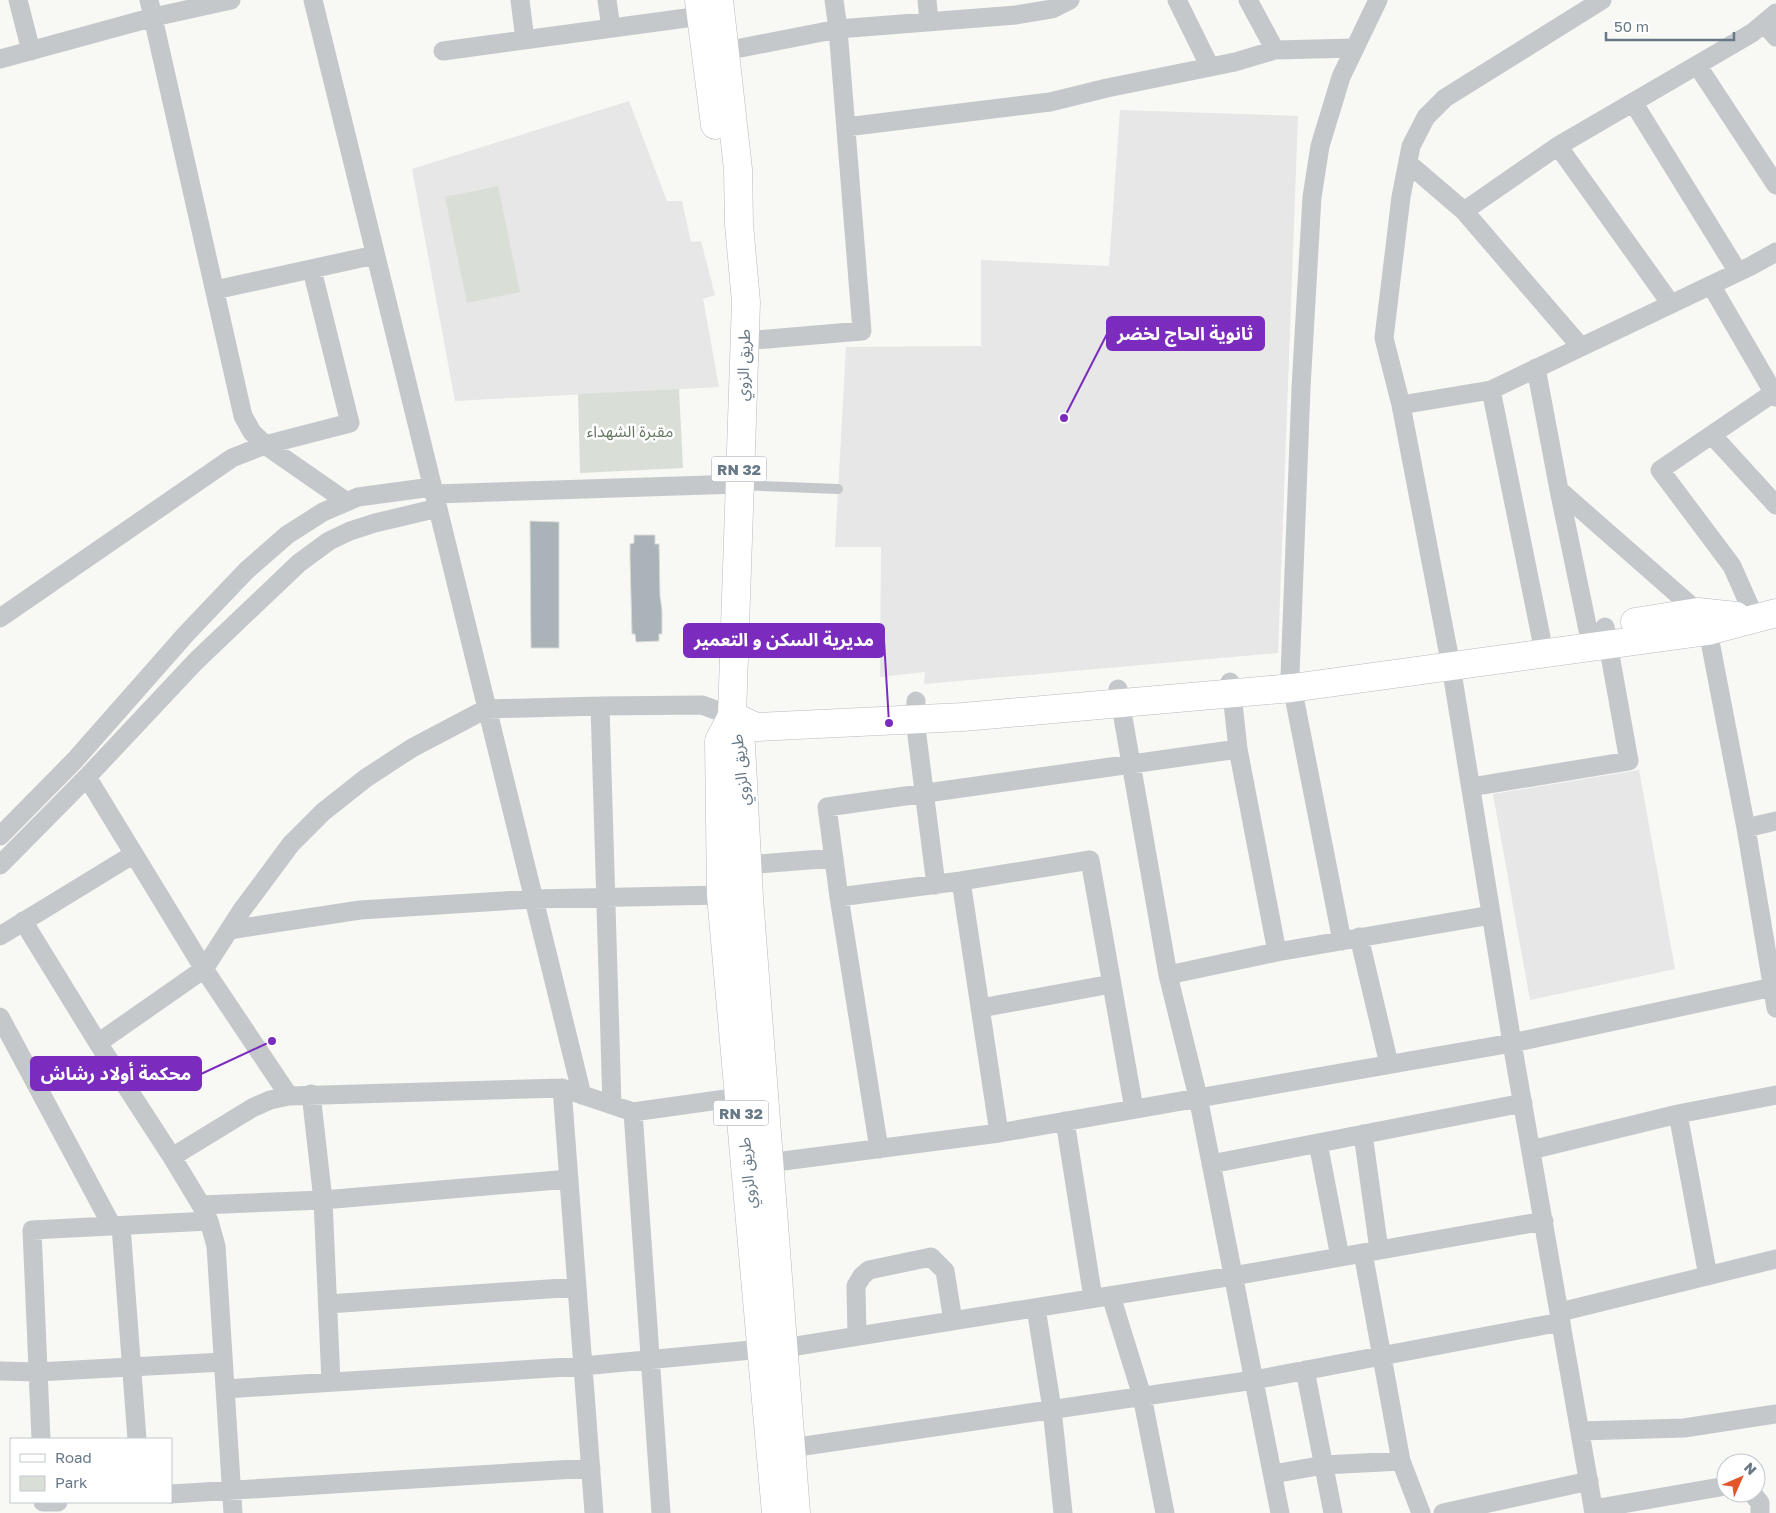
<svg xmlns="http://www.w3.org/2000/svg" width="1776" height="1513" font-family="'Golos Text','Noto Sans Arabic',sans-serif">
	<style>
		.built { fill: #e6e7e6 }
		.green { fill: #d9dfd6 }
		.building { fill: #aab3b8; stroke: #dadad8 }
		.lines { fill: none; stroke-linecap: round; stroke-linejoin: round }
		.secondary-casing { stroke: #b6bbc0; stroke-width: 29 }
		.primary-casing { stroke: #b7bbbf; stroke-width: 29 }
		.lane { stroke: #c4c8cb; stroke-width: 10 }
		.street { stroke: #c4c8cb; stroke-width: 19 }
		.secondary { stroke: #fff; stroke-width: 28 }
		.primary { stroke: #fff; stroke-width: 28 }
		.labels { text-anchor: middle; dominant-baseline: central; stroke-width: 5; stroke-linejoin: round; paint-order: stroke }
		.shield { fill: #fff; stroke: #95a0aa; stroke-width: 1 }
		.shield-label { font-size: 15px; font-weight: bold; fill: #677886 }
		.street-label { font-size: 16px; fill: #677886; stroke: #fff }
		.park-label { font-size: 16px; fill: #667862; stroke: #fff }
		.leader { fill: none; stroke: #7b2cbf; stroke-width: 2 }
		.callout-dot { fill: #7b2cbf; stroke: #fff; stroke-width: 2 }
		.callout { fill: #7b2cbf; stroke: #7b2cbf; stroke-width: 2 }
		.callout-label { font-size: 18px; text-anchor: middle; font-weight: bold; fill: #fff }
	</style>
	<rect width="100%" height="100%" fill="#f8f8f5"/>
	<!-- built -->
	<path class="built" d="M629 101 667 201H682L691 242 701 241 715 295 703 299 719 387 455 401 412 169Z
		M1120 110 1298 116 1278 653 924 684 925 672 880 677 881 547H835L846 347 981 346V260L1109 266Z
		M1639 770 1675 969 1530 1000 1493 794Z"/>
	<!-- green -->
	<path class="green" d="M498 186 520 292 467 303 445 197Z
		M679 389 683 468 580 473 578 394Z"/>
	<!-- building -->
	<path class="building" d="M530 521 559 522V648H531Z
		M634 535H655V544H659L660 596 662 610V634H659V641L636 642 635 634H632L630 558V544L634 543Z"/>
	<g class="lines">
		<defs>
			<path id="secondary" d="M1635 622 1698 612 1736 616
				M732 716 756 727 963 717 1292 688 1708 631 1776 613"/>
			<path id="primary" d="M699 0 715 125
				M719 0 738 169 739 224 746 302 732 716 741 745 749 898 796 1513
				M732 716 719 741 721 895 776 1513"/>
		</defs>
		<!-- secondary casing -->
		<use href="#secondary" class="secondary-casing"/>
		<!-- primary casing -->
		<use href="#primary" class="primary-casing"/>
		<!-- lane -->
		<path class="lane" d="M740 485 838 489"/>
		<!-- street -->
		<path class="street" d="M18 0 31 51
			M149 0 243 416 252 432 265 445 347 502
			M313 0 582 1095
			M520 0 525 40
			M607 0 611 28
			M834 0 838 29 1016 15 1052 9 1070 0
			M927 0 929 22
			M1177 0 1210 67
			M1248 0 1275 50
			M1764 23 1776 37
			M443 51 701 16
			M715 53 838 29 862 331 744 341
			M0 59 154 17 231 0
			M1697 65 1776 185
			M1633 102 1738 272
			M846 127 1050 102 1107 88 1235 62 1275 50 1355 48
			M1558 146 1671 304
			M1408 163 1464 211 1558 146 1752 33 1776 13
			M1464 211 1581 347
			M1711 285 1776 397
			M215 290 375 255
			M1536 368 1559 490 1588 630
			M1491 390 1541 637
			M1401 405 1491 390 1751 266 1776 252
			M1712 435 1776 505
			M1559 490 1698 612
			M434 494 739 484
			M0 618 232 458 265 445 350 423 312 270
			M1755 618 1732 566 1660 470 1773 393
			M1708 631 1746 828 1776 1008
			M1230 682 1232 694 1238 749 1277 952
			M1118 689 1168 975 1198 1097 1280 1513
			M916 701 915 720 936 885
			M600 706 612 1105
			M87 777 204 969 289 1096
			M1471 787 1629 761 1605 627
			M1746 828 1776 821
			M0 836 75 760 186 634 246 571 287 535 323 512 358 497 432 487
			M0 865 87 777 196 661 299 563 329 541 350 531 375 523 438 508
			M747 865 834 858
			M961 881 999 1133
			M839 897 961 881 1090 860 1134 1109
			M23 921 98 1043 172 1157 201 1205 209 1221 216 1246 233 1513
			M229 930 360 910 533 899 721 895
			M0 936 134 854
			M1359 937 1389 1064
			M1342 941 1290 676 1301 388 1312 197 1320 146 1341 77 1378 0
			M1168 975 1277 952 1491 915
			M981 1008 1111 984
			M0 1017 112 1226
			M98 1043 204 969 242 910 291 844 323 812 366 778 412 748 486 709 600 706 702 705 732 716
			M562 1088 594 1513
			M311 1094 323 1200 331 1382
			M633 1112 661 1513
			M1678 1114 1708 1276
			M1065 1121 1093 1298
			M1363 1134 1379 1250
			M1318 1143 1340 1257
			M879 1149 839 897 827 807 1238 749
			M1531 1150 1678 1114 1776 1095
			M172 1157 252 1108 270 1100 289 1096 562 1088 633 1112 740 1097
			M768 1163 999 1133 1512 1043 1773 987
			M1211 1164 1523 1103
			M201 1205 323 1200 569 1179
			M121 1226 137 1439
			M1363 1253 1401 1461 1421 1513
			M1111 1296 1142 1396 1165 1513
			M328 1304 577 1287
			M1036 1308 1052 1409 1063 1513
			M1560 1312 1776 1259
			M857 1336 856 1286 862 1276 869 1270 931 1257 945 1271 953 1321
			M784 1348 1233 1276 1544 1221
			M1305 1370 1333 1513
			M0 1371 38 1372 223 1362
			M225 1389 583 1366 762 1349
			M1580 1431 1684 1428 1776 1414
			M41 1439 32 1230 209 1221
			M791 1448 1254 1380 1561 1322
			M1273 1474 1324 1465 1401 1461
			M1752 1493 1760 1503V1513
			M171 1494 591 1468
			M43 1502H58
			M1593 1509 1726 1486
			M1443 1513 1589 1481
			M1594 1513 1512 1043 1451 666 1401 405 1384 338 1401 197 1411 146 1426 117 1445 98 1602 0"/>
		<!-- secondary -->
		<use href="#secondary" class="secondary"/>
		<!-- primary -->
		<use href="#primary" class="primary"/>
	</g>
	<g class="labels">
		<!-- shield labels -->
		<g class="shield">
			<rect x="711.5" y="456.5" width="55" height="25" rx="4"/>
			<rect x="713.5" y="1100.5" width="55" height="25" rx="4"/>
		</g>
		<g class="shield-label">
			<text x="739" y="469">RN 32</text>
			<text x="741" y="1113">RN 32</text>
		</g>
		<!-- street labels -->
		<g class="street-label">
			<text transform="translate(743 365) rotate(-88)">طريق الزوي</text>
			<text transform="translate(740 770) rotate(-96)">طريق الزوي</text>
			<text transform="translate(747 1173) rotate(-95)">طريق الزوي</text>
		</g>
		<!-- park labels -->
		<g class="park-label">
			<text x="630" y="431">مقبرة الشهداء</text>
		</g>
	</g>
	<!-- callouts -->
	<path class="leader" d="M1064 418L1107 334M889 723L884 640M272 1041L201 1074"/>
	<g class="callout-dot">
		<circle cx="1064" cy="418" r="5"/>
		<circle cx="889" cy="723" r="5"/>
		<circle cx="272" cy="1041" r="5"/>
	</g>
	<g class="callout">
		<rect x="1107" y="317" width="157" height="33" rx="5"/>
		<rect x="684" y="624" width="200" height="33" rx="5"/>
		<rect x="31" y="1057" width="170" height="33" rx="5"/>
	</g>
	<g class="callout-label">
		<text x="1185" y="340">ثانوية الحاج لخضر</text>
		<text x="784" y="646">مديرية السكن و التعمير</text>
		<text x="116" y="1080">محكمة أولاد رشاش</text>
	</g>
	<!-- legend -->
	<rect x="10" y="1438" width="162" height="65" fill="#ffffff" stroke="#c2c9cf"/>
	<rect x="20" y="1454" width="25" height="8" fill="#ffffff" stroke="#c2c9cf"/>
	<text x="55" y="1463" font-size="15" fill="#677886">Road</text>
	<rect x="20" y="1476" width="25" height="15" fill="#d9dfd6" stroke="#c2c9cf"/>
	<text x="55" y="1488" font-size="15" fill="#677886">Park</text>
	<!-- north arrow -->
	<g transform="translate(1741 1478) rotate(45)"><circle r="24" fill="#ffffff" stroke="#c2c9cf"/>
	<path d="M0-4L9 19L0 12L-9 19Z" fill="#e45629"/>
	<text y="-8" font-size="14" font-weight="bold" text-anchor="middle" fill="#677886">N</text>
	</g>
	<!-- scale -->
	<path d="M1606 32v8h128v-8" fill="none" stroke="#677886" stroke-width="2.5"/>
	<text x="1614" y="32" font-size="15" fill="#677886" stroke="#ffffff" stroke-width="4" paint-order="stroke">50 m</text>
</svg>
